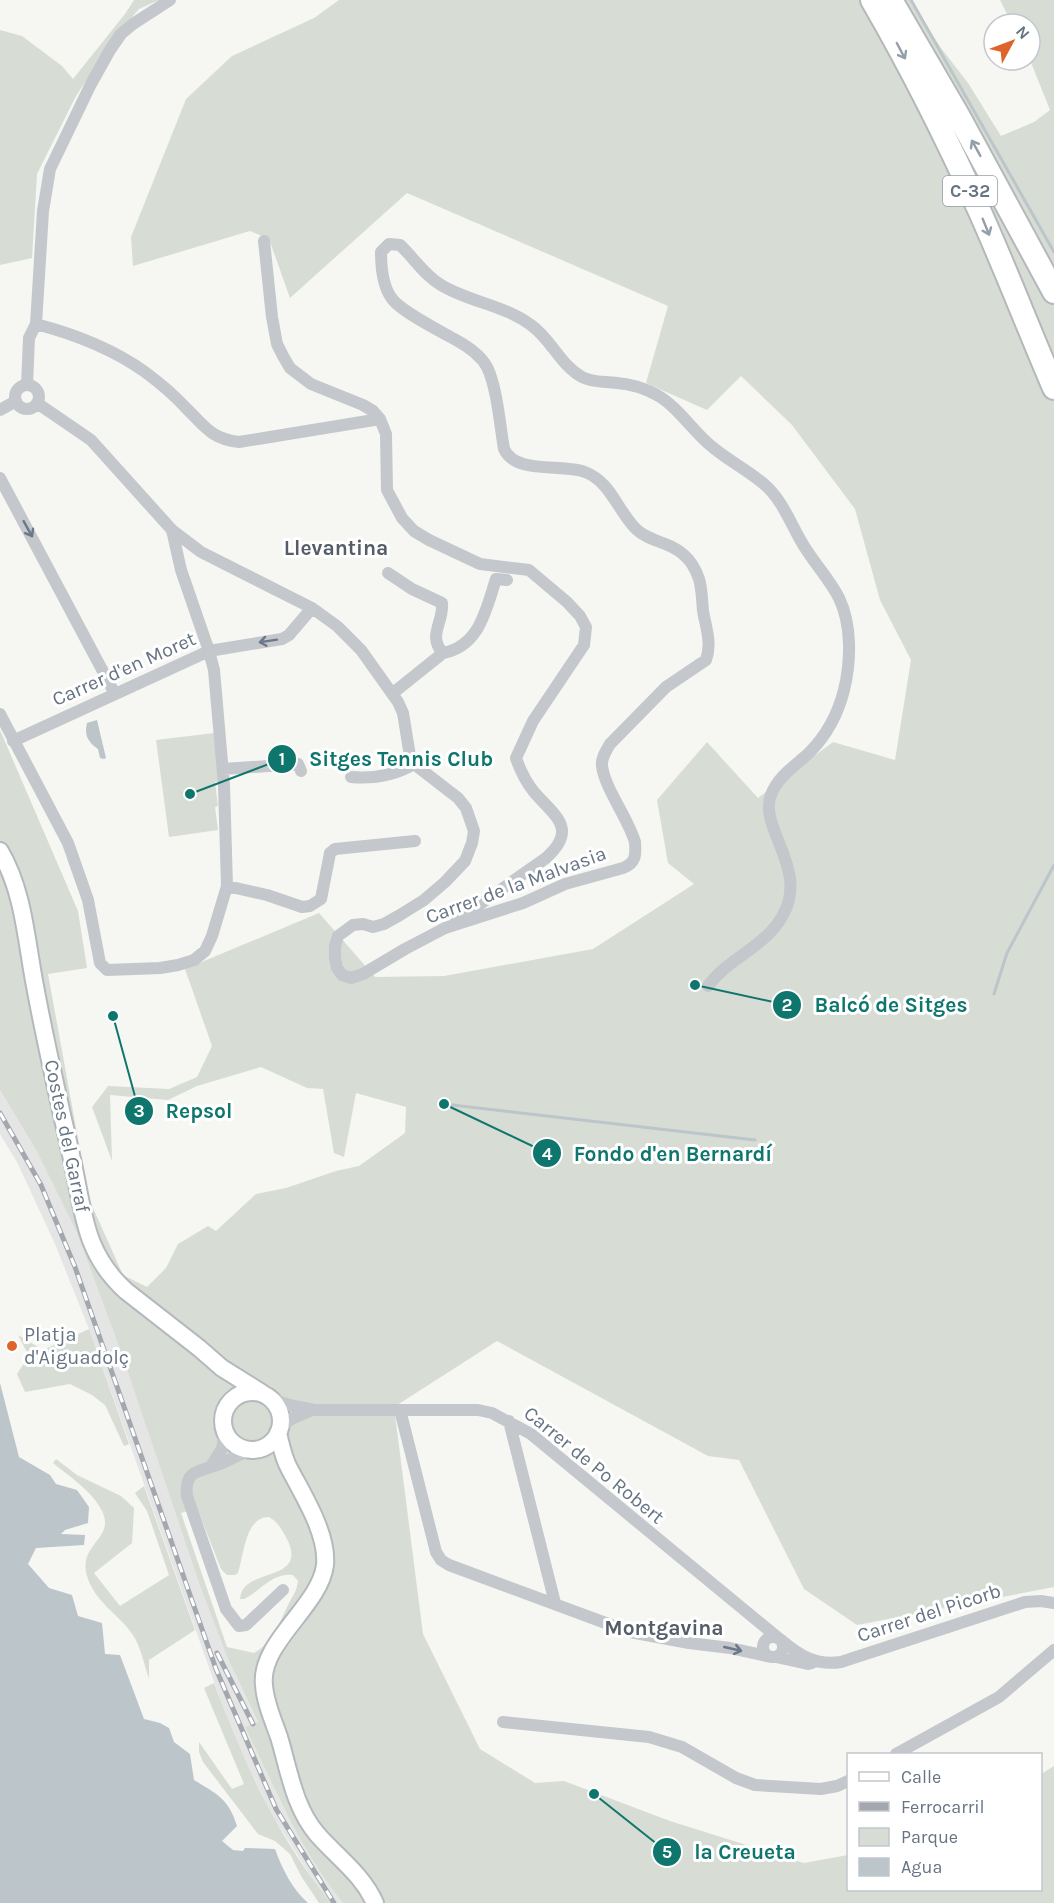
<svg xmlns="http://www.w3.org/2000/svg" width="1054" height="1903" font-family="Karla,sans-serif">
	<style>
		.built { fill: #e4e5e4 }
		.green { fill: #d7ddd4; fill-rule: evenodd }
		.water { fill: #bbc5ca }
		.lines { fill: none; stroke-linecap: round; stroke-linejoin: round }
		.stream { stroke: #bbc5ca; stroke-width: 3 }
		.secondary-casing { stroke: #b4b9bd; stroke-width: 20 }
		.highway-casing { stroke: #b5b8bb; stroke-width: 26 }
		.street { stroke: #c4c7cb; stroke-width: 12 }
		.secondary { stroke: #fff; stroke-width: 16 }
		.highway { stroke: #fff; stroke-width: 22 }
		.rail-casing { stroke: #a3a8ae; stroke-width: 5 }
		.rail { stroke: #fff; stroke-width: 3; stroke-dasharray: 9; stroke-linecap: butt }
		.oneway { stroke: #949ea8 }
		.oneway2 { stroke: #6b7887 }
		.poi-dot { fill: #de642c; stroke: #fff; stroke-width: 2 }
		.labels { text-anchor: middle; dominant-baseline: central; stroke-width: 6; stroke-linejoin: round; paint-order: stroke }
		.shield { fill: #fff; stroke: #949ea8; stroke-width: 1.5 }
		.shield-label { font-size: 18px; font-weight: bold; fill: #667483 }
		.street-label { font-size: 20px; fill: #667483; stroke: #fff }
		.poi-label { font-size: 20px; fill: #667483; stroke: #fff; text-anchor: start }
		.neighbourhood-label { font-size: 21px; font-weight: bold; fill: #545d68; stroke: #fff }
		.leader { fill: none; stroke: #0f766e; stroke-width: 2 }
		.callout-dot { fill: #0f766e; stroke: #fff; stroke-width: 2 }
		.mark-label { font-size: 18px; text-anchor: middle; font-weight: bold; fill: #fff }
		.callout-label { font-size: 21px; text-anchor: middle; font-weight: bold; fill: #0f766e; stroke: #fff; stroke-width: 6; stroke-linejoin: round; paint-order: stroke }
	</style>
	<rect width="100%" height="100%" fill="#f6f6f3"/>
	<!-- built -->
	<path class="built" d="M0 1090 36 1150 77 1233 122 1355 199 1583 227 1657 258 1723 245 1727 281 1803 312 1856 343 1903H331L317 1886 272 1815 233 1735 89 1329 55 1244 17 1162 0 1134Z"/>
	<!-- green -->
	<path class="green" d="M134 0H159L139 9 115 37 76 96 37 174 32 258 0 265V30L22 36 62 66 73 79 125 14Z
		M339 0H910L941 48 968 83 1001 136 1034 122 1050 110 1030 60V24H1012L1000 0H1054V1587L857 1625 804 1589 739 1460 708 1456 497 1341 394 1407 423 1634 480 1749 535 1783 564 1781 670 1821 804 1863 848 1855V1890H1040L1041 1774 1054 1766V1903H343C301 1851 274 1787 245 1727L258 1722 227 1657 199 1583 122 1355 77 1233 36 1150 0 1090V730L78 911 87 968 48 974 89 1199 123 1275 147 1287 166 1268 178 1244 208 1226 216 1231 256 1194 286 1188 336 1171 359 1166 405 1133 406 1107 356 1093 344 1157 334 1153 323 1089 307 1088 261 1067 197 1086 168 1100 110 1095 112 1161 92 1107 108 1086 169 1089 197 1077 212 1046 185 969 319 913 375 977 444 976 593 949 694 884 668 863 657 800 707 742 758 798 833 742 895 760 911 660 880 600 855 509 792 425 741 376 707 410 646 383 668 306 407 193 290 298 269 239 250 231 133 266 131 237 186 99 232 56 314 18ZM197 1508 221 1569 227 1575H235L238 1573C244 1555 245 1517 269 1517 278 1522 282 1530 287 1539 309 1584 242 1566 240 1599H244C260 1591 273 1572 293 1575L298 1581C297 1591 293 1595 289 1603 280 1621 273 1643 254 1653L227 1647 181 1513Z
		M214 733 219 781 215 782 218 806 215 807 218 830 169 837 156 740Z
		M89 1329 129 1444 124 1446 105 1405 92 1395 70 1384 25 1392 17 1374 29 1356 18 1335 43 1350Z
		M56 1459 77 1475 121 1496 134 1508 132 1543 94 1573 120 1606 169 1575 147 1511 135 1493 144 1486 195 1630 149 1660V1678C144 1665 141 1647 133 1635 121 1617 101 1606 91 1586 70 1544 117 1542 102 1511 92 1491 70 1477 53 1463Z
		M214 1683C243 1761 278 1838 331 1903H319L301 1876 290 1854 275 1841 258 1834 203 1762 199 1752V1742L232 1789 244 1784 204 1688Z"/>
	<!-- water -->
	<path class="water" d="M97 720 106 758 104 759 100 758 98 749C88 742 84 735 87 723Z
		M0 1383 19 1457 50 1475 56 1484 77 1490 89 1507 88 1523 65 1530 61 1534 85 1535 84 1545 36 1548 28 1564 49 1588 72 1595 78 1616 102 1623 105 1654 120 1655 144 1719 160 1723 169 1728 174 1742 190 1754 194 1780C217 1794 229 1799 237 1826L222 1841 233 1850 243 1851 245 1848 275 1849C282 1869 293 1890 308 1903H0Z"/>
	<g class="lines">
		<!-- stream -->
		<path class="stream" d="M911 0 1054 252
			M994 994 1007 953 1054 865
			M444 1104 755 1140"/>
		<defs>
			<path id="secondary" d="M0 851C24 892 26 940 35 986 46 1046 60 1105 73 1164 84 1215 85 1254 126 1291L199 1348 222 1368 262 1393
				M223 1421a29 29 0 1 1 58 0a29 29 0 1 1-58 0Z
				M278 1433C281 1445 283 1457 289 1468 303 1495 328 1534 325 1565 320 1606 259 1643 264 1685 265 1702 273 1720 279 1737 289 1770 294 1807 317 1834 337 1857 362 1874 375 1903"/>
			<path id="highway" d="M872 0C912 69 947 139 980 212 1006 270 1029 330 1054 388
				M891 0 958 115 1054 292"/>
		</defs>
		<!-- secondary casing -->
		<use href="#secondary" class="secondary-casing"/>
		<!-- highway casing -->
		<use href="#highway" class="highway-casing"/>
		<!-- street -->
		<path class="street" d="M264 241 272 317 277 344 283 356 290 368 311 384 363 405 373 411 380 419 386 434 387 490 402 518 414 531 429 540 480 564 529 570 567 602 580 616 586 627 584 645 533 721 516 758C520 770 526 782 534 792 556 817 578 829 546 858L456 921
			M36 324C74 334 113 349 145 372 160 383 175 396 187 409 205 427 212 439 239 442L380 419
			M27 385 29 338 36 324 43 211 50 169 91 84 110 50 121 34 133 24 170 0
			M15 397a12 12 0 1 1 24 0a12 12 0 1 1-24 0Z
			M37 403 91 440 172 530 201 552 312 608 337 626 361 650 398 702 403 713 410 756 414 764 458 798 466 808 474 831 472 843 465 861 445 882 424 900 400 915 384 924 373 927 363 924 353 925 338 936 335 946V958L337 968 342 975 351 978 363 974 405 949 445 928 523 903 565 884 623 868C636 863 636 855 635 842 628 818 605 789 602 766 601 758 606 751 610 744L666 687 706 660C712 643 706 628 703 611 702 600 702 589 699 579 696 570 691 561 684 555 671 542 649 542 636 529 617 510 611 482 585 472 562 463 516 475 504 449 500 426 497 387 487 367 481 356 467 346 456 340 440 331 404 313 393 300 383 288 381 267 381 252L389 244 400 245C414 258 424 275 441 285 469 302 504 305 531 325 551 339 561 366 582 377 593 383 605 381 617 383 630 384 646 389 657 395 678 407 692 430 710 445 727 460 748 470 765 485 782 500 790 522 801 541 812 561 829 578 839 598 852 625 851 661 844 690 838 714 826 736 809 753 795 766 778 776 771 795 758 827 809 869 783 915 766 947 729 957 708 986
			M0 410 16 401
			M0 478 115 694
			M388 573 412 589 442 603C444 622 427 636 443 653
			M393 693 443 653C480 646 486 609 496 579L507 580
			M0 714 68 843 88 900 100 963 107 970 160 968 178 965 194 960 205 951 212 936 227 886 224 785 214 670 209 651 181 570 172 530
			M13 741 209 651 282 639 289 635 312 608
			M223 769 298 764 301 771
			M351 777C373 779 395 775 414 764
			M227 886 267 895 302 907 310 906 321 899 330 853 335 849 415 841
			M272 1399 289 1405 314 1410H478L492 1413 531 1434 777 1637
			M400 1410 436 1552 441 1560 449 1565 630 1632 689 1643 730 1648 771 1657
			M509 1421 555 1603
			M280 1428 291 1419 312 1410
			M250 1450C239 1454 230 1460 220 1464 201 1472 184 1468 187 1496L226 1609 239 1626 246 1625 283 1590
			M211 1466 222 1449 225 1431
			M763 1647a10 10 0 1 1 20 0a10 10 0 1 1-20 0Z
			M780 1639C799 1655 815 1666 841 1662L1025 1602 1041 1601 1054 1603
			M776 1657 808 1664 812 1663
			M503 1722 649 1737 682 1747 736 1778 755 1785 821 1789 837 1786 848 1781
			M896 1754 999 1697 1054 1650"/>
		<!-- secondary -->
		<use href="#secondary" class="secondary"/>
		<!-- highway -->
		<use href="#highway" class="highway"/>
		<defs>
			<path id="rail" d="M0 1113 41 1185 75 1267 216 1669 276 1809 334 1903
				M217 1653 253 1724"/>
		</defs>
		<!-- rail casing -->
		<use href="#rail" class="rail-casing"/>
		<!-- rail -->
		<use href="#rail" class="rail"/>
	</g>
	<!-- one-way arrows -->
	<defs><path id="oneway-shaft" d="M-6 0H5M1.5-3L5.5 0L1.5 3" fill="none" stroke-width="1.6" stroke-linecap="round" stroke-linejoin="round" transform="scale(1.5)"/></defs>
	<g class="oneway">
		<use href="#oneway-shaft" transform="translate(901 51) rotate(62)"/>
		<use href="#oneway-shaft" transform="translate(976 148) rotate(-119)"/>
		<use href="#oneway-shaft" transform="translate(986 227) rotate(68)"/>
	</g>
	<g class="oneway2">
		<use href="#oneway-shaft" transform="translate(28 529) rotate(61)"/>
		<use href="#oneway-shaft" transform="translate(268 641) rotate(171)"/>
		<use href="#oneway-shaft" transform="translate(733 1649) rotate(13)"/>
	</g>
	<!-- markers -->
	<circle class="poi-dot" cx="12" cy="1346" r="6"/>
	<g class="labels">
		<!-- shield labels -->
		<rect class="shield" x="943" y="176" width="54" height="30" rx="4.5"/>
		<g class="shield-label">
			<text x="970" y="191">C-32</text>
		</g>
		<!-- street labels -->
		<g class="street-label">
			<text transform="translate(124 669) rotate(-24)">Carrer d'en Moret</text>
			<text transform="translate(516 885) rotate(-20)">Carrer de la Malvasia</text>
			<text transform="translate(67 1136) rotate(78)">Costes del Garraf</text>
			<text transform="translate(594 1465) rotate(39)">Carrer de Po Robert</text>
			<text transform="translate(929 1613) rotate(-18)">Carrer del Picorb</text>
		</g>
		<!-- poi labels -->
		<g class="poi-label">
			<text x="24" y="1334">Platja<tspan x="24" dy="23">d'Aiguadolç</tspan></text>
		</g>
		<!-- neighbourhood labels -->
		<g class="neighbourhood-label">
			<text x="336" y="548">Llevantina</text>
			<text x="664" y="1628">Montgavina</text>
		</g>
	</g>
	<!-- callouts -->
	<path class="leader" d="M190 794L282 759M695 985L787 1005M113 1016L139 1111M444 1104L547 1153M594 1794L667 1852"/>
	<g class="callout-dot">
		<circle cx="190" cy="794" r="6"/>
		<circle cx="695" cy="985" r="6"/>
		<circle cx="113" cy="1016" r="6"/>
		<circle cx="444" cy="1104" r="6"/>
		<circle cx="594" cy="1794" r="6"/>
		<circle cx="282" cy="759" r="15"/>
		<circle cx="787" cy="1005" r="15"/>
		<circle cx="139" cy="1111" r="15"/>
		<circle cx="547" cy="1153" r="15"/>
		<circle cx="667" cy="1852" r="15"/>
	</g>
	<g class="mark-label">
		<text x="282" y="765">1</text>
		<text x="787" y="1011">2</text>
		<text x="139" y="1117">3</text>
		<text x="547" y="1160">4</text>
		<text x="667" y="1858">5</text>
	</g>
	<g class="callout-label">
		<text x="401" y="766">Sitges Tennis Club</text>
		<text x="891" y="1012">Balcó de Sitges</text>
		<text x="199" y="1118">Repsol</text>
		<text x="673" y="1161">Fondo d'en Bernardí</text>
		<text x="745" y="1859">la Creueta</text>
	</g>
	<!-- legend -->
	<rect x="847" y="1753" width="195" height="138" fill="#ffffff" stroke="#c2c7cd" stroke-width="1.5"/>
	<rect x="859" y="1772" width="30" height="9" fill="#ffffff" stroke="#c2c7cd" stroke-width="1.5"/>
	<text x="901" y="1783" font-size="18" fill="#667483">Calle</text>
	<rect x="859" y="1802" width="30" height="9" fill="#a3a8ae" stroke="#c2c7cd" stroke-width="1.5"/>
	<text x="901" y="1813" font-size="18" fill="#667483">Ferrocarril</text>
	<rect x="859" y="1828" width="30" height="18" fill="#d7ddd4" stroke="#c2c7cd" stroke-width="1.5"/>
	<text x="901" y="1843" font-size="18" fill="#667483">Parque</text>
	<rect x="859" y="1858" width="30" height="18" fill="#bbc5ca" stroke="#c2c7cd" stroke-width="1.5"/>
	<text x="901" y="1873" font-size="18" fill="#667483">Agua</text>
	<!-- north arrow -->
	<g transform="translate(1012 42) rotate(49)"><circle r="28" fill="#ffffff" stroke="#c2c7cd" stroke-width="1.5"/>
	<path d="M0-4.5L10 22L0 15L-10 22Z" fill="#de642c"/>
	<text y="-9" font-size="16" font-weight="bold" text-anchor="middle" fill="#667483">N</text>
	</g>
</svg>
